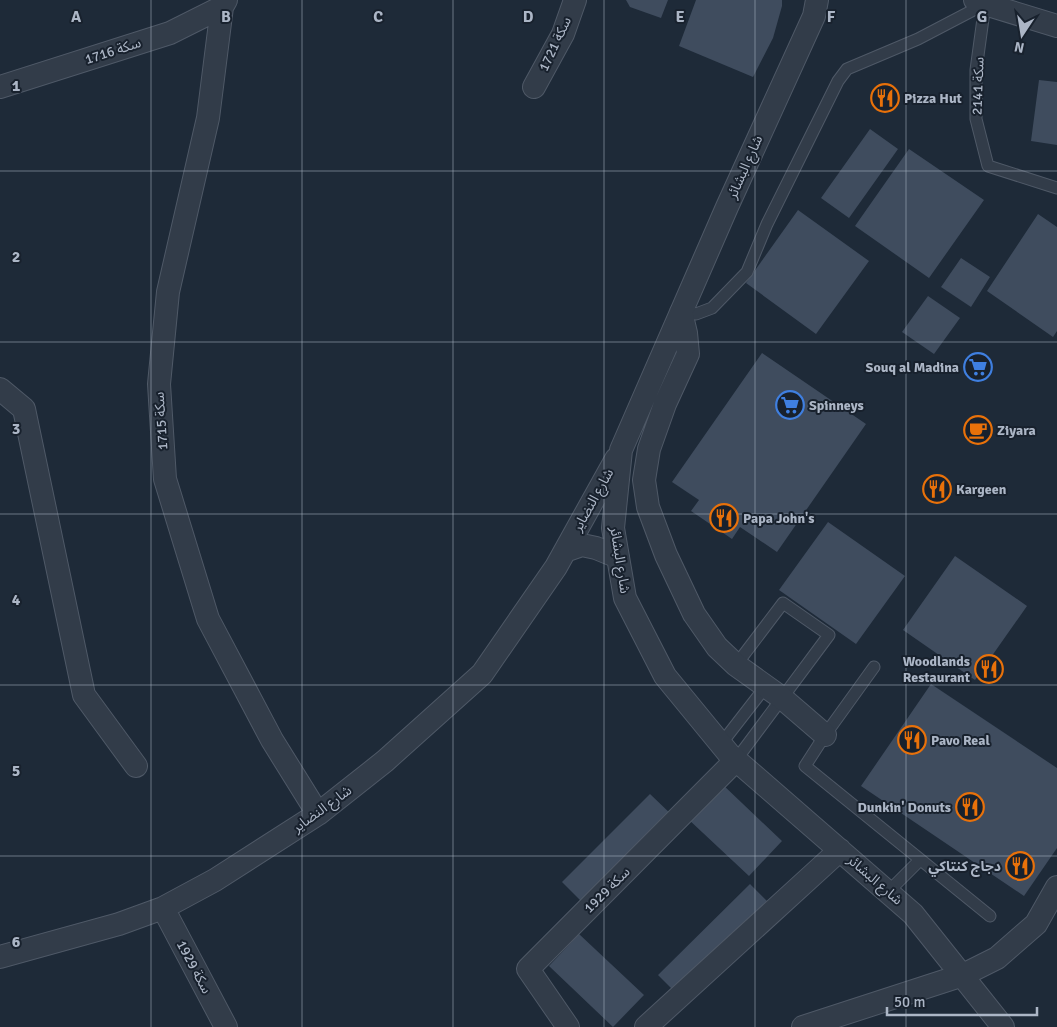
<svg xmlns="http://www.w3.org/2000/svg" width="1057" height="1027" font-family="Signika,'Noto Sans Arabic',sans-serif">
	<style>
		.building { fill: #3f4c5e }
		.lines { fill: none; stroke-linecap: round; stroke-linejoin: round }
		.lane-casing { stroke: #4f5967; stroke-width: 13 }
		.street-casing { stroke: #4f5967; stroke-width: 24 }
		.lane { stroke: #323c49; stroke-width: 11 }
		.street { stroke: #323c49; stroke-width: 22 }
		.grid { fill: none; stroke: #acb6c6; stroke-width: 1; stroke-opacity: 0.55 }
		.labels { text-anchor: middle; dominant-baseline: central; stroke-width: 4; stroke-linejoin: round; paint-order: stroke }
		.street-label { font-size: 14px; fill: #acb6c6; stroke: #18212d }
		.poi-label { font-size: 14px; font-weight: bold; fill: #acb6c6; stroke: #18212d; text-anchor: start }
		.grid-label { font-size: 16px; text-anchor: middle; font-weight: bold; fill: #acb6c6; stroke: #18212d; stroke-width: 4; stroke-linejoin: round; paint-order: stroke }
	</style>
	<rect width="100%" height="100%" fill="#1e2a38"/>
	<!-- building -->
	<path class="building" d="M626 0H668L661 18 630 7Z
		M696 0H782V6L773 38 753 77 679 46Z
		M1039 80 1057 82V145L1031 141Z
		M870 129 898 149 849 218 821 198Z
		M909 149 984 200 929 278 855 226Z
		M798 210 869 261 816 334 746 283Z
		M1038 214 1057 227V331L1053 337 987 291Z
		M961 258 990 277 971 307 941 287Z
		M928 296 960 318 934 354 902 332Z
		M762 353 866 424 777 552 740 527 732 539 691 511 699 500 672 482Z
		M828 522 905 576 856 644 779 590Z
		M955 556 1027 606 975 680 903 630Z
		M931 684 1057 768V848L1024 896 861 786Z
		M721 783 782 841 749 876 687 818Z
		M650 794 674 817 586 906 562 882Z
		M750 884 767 901 675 992 658 975Z
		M579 934 644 995 613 1027 549 966Z"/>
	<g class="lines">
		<defs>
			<path id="lane" d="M985 4 976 70V119L988 166 1057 188
				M681 312 696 314 712 308 747 272 767 224 838 81 847 69 918 39 985 4
				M736 665 783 603 829 635 736 760
				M874 667 825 735 805 766 990 916
				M721 744 766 686
				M888 892 920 860"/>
			<path id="street" d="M226 0 222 7 208 118 168 292 159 384 165 479 208 619 272 740 318 814
				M817 0 814 16 727 207 621 450 613 528 625 598 665 676 729 754 913 914 1003 1027
				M975 0 985 4 1057 26
				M0 87 170 33 222 7
				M534 87 563 34 575 0
				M681 312 686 333 688 354 665 404 649 449 644 480 648 507 666 555 694 614 717 647 736 665 782 698 825 735
				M0 389 24 409 84 695 136 766
				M565 551 582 545 596 548 618 557
				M163 908 226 1027
				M0 957 119 924 163 908 215 880 318 814 385 761 482 674 556 567 616 459
				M568 1027 528 969 736 760
				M646 1027 840 850
				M803 1027 963 975 997 958 1036 924 1057 887"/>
		</defs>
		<!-- lane casing -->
		<use href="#lane" class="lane-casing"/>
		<!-- street casing -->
		<use href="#street" class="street-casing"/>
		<!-- lane -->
		<use href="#lane" class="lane"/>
		<!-- street -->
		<use href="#street" class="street"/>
	</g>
	<!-- grid -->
	<path class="grid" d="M151 0V1027M302 0V1027M453 0V1027M604 0V1027M755 0V1027M906 0V1027M0 171H1057M0 342H1057M0 514H1057M0 685H1057M0 856H1057"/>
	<!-- icons -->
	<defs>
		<symbol id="restaurant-ring" viewBox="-11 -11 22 22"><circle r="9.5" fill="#18212d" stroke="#e8710a" stroke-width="1.5"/><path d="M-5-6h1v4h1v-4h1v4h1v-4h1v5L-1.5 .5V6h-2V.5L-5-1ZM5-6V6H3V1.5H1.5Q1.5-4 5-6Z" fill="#e8710a"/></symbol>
		<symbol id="supermarket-ring" viewBox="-11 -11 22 22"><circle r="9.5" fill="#18212d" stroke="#3f7fe0" stroke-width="1.5"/><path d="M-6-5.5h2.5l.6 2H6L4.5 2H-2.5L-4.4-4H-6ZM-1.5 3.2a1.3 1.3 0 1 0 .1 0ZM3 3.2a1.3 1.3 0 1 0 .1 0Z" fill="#3f7fe0"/></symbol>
		<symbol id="cafe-ring" viewBox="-11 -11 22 22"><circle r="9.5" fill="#18212d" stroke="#e8710a" stroke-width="1.5"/><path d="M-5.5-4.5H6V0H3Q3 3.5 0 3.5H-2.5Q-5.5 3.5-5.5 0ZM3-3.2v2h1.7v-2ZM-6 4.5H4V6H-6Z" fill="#e8710a"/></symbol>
	</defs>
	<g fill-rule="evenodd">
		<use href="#restaurant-ring" x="869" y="82" width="32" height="32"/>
		<use href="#supermarket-ring" x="962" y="351" width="32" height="32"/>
		<use href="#supermarket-ring" x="774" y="389" width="32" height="32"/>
		<use href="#cafe-ring" x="962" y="414" width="32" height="32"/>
		<use href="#restaurant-ring" x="921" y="473" width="32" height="32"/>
		<use href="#restaurant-ring" x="708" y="502" width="32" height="32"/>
		<use href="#restaurant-ring" x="973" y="653" width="32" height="32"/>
		<use href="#restaurant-ring" x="896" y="724" width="32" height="32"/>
		<use href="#restaurant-ring" x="954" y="791" width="32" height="32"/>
		<use href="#restaurant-ring" x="1004" y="850" width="32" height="32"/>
	</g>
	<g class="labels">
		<!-- street labels -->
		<g class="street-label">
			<text transform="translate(555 44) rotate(-65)">سكة 1721</text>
			<text transform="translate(113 51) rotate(-18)">سكة 1716</text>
			<text transform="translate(978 86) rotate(-88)">سكة 2141</text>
			<text transform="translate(745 167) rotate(-66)">شارع البشائر</text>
			<text transform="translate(161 421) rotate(-94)">سكة 1715</text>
			<text transform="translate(593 500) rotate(-61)">شارع النضاير</text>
			<text transform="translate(620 560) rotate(81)">شارع البشائر</text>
			<text transform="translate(322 809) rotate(-36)">شارع النضاير</text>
			<text transform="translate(875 880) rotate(41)">شارع البشائر</text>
			<text transform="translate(607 890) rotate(-45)">سكة 1929</text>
			<text transform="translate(194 967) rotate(62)">سكة 1929</text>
		</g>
		<!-- poi labels -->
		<g class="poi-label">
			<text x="904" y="98">Pizza Hut</text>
			<text x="959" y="367" text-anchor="end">Souq al Madina</text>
			<text x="809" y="405">Spinneys</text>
			<text x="997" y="430">Ziyara</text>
			<text x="956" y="489">Kargeen</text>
			<text x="743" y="518">Papa John's</text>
			<text x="970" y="661" text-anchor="end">Woodlands<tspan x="970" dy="16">Restaurant</tspan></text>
			<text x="931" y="740">Pavo Real</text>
			<text x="951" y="807" text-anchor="end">Dunkin' Donuts</text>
			<text x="1001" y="866" text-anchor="end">دجاج كنتاكي</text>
		</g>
	</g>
	<g class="grid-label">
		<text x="76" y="22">A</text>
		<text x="226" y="22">B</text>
		<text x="378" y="22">C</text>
		<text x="528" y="22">D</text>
		<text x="680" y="22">E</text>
		<text x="831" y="22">F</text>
		<text x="982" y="22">G</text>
		<text x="16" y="91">1</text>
		<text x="16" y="262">2</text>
		<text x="16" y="434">3</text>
		<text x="16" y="605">4</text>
		<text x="16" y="776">5</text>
		<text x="16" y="947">6</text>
	</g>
	<!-- north arrow -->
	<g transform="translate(1022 35) rotate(192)" stroke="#18212d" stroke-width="4" paint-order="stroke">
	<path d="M0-4L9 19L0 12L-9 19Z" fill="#acb6c6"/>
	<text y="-8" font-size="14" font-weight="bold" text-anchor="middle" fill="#acb6c6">N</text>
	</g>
	<!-- scale -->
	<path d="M887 1007v8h150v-8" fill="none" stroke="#acb6c6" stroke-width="2.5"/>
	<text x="894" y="1007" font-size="15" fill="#acb6c6" stroke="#18212d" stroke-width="4" paint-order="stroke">50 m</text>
</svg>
